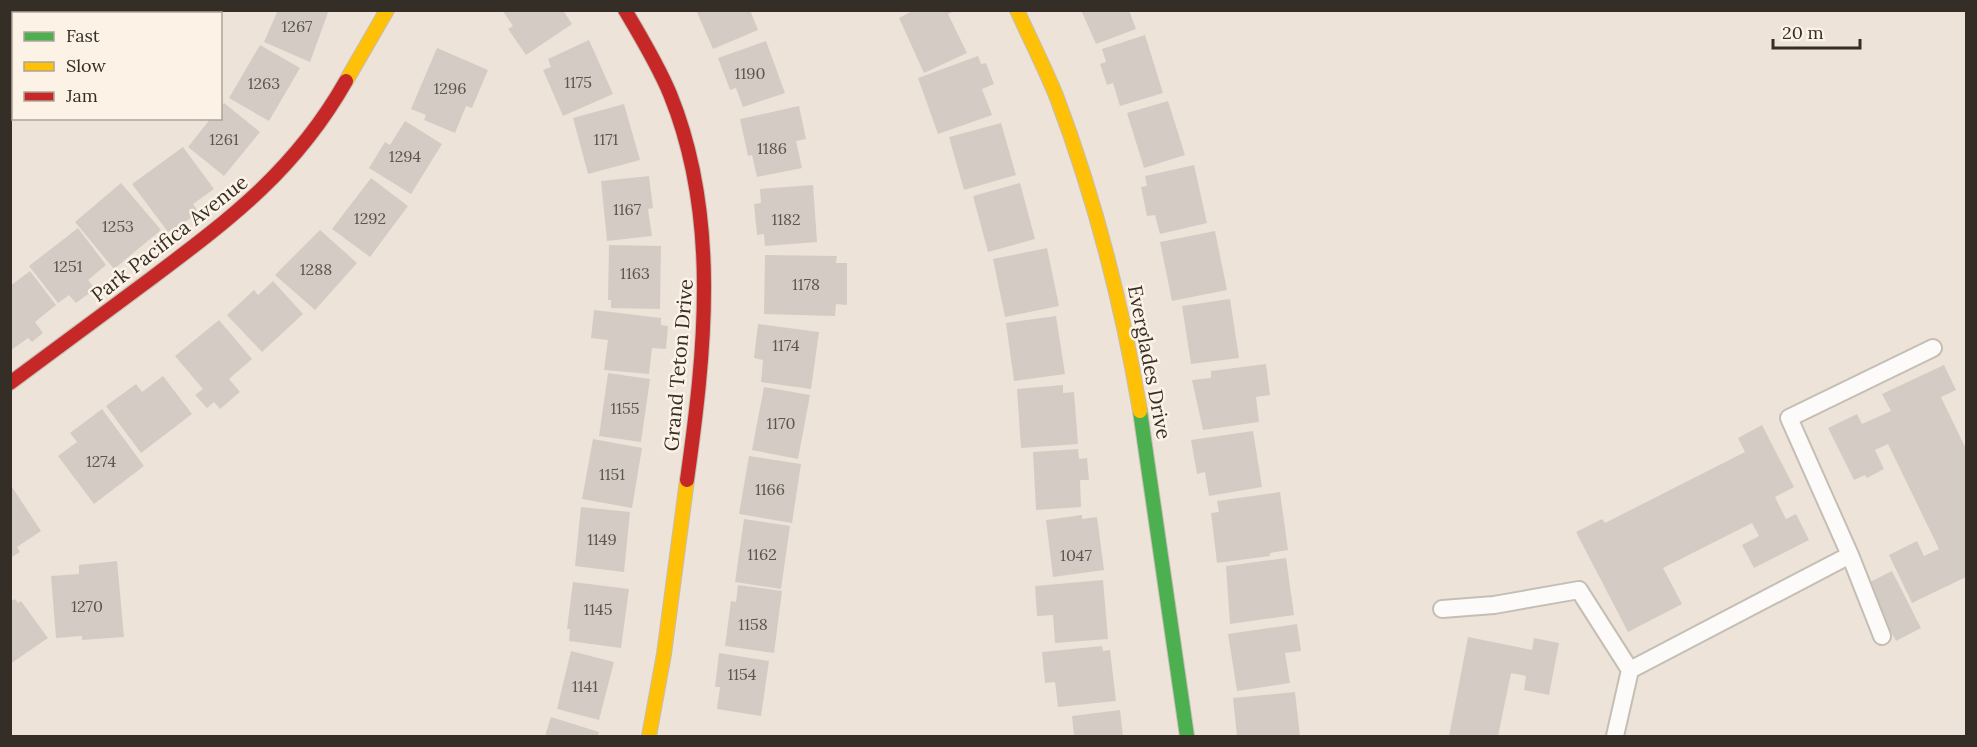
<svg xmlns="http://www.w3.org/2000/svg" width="1977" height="747" font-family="Lora,serif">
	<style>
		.building { fill: #d4ccc4 }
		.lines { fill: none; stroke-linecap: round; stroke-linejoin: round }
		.lane-casing { stroke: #c5beb5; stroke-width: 20 }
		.fast-casing { stroke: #c5beb5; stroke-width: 16 }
		.slow-casing { stroke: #c5beb5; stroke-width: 16 }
		.jam-casing { stroke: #c5beb5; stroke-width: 16 }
		.lane { stroke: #fcfbf9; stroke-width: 16 }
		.fast { stroke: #4caf50; stroke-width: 14 }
		.slow { stroke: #ffc107; stroke-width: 14 }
		.jam { stroke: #c62828; stroke-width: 14 }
		.labels { text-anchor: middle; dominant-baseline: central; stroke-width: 5; stroke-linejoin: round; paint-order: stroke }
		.number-label { font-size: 16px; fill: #5d564e }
		.street-label { font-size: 20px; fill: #352e27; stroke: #fcf2e6 }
	</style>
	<rect width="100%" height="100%" fill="#ede3d8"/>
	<!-- building -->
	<path class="building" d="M278 10H329L310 62 264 42Z
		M502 10H563L572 24 526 55 508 29 513 26Z
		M696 10H750L758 30 713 49Z
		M914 10H956L948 14 967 53 924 73 899 18Z
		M1081 10H1129L1136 29 1096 44Z
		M1145 35 1163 93 1120 106 1113 83 1107 85 1100 64 1106 62 1102 49Z
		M589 40 613 94 563 116 543 70 551 67 548 59Z
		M766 41 785 93 743 107 736 88 730 90 718 58Z
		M260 45 300 68 269 121 229 98Z
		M437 48 488 70 472 108 466 106 455 133 424 120 426 115 411 109Z
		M978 56 981 64 986 63 994 84 982 89 992 115 938 134 918 78Z
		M1168 101 1185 155 1144 168 1127 113Z
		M224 103 260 132 224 176 188 147 211 118H220V107Z
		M624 104 640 160 588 174 573 118Z
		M799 106 806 139 796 141 802 168 757 177 752 155 748 156 740 119Z
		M405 121 442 144 411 194 369 168 385 142 390 145Z
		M1001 123 1016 175 964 190 949 137Z
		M183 147 214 189 193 204 199 213 168 232 132 184Z
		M1194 165 1207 223 1160 234 1155 215 1147 216 1141 187 1147 186 1145 176Z
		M649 176 653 208 648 209 652 236 607 241 601 181Z
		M371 178 408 206 370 257 332 229Z
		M121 183 161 230 114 269 75 222Z
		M1020 183 1035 239 988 252 973 196Z
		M813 185 817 242 765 246 764 234 757 235 754 204 761 203 760 189Z
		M78 228 106 265 88 280 95 289 76 303 69 295 58 303 29 266Z
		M320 230 357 263 315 310 275 275Z
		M1215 231 1227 290 1172 301 1160 242Z
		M609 245 661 246 660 309 611 308V300H608Z
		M1047 248 1059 306 1005 317 993 259Z
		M765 255 837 256 836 263H847V305L836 304 835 316 764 314Z
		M30 271 56 305 35 322 43 333 32 342 28 338 10 351V286Z
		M273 281 303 314 262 352 227 315 254 290 258 295Z
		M1230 299 1239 358 1191 364 1182 306Z
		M594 310 661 318V325L668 326 666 349 652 348 649 374 604 370 608 340 591 338Z
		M1056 316 1065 374 1014 381 1006 323Z
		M219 320 252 359 229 379 240 392 220 409 214 402 207 408 195 395 203 389 175 356Z
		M758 324 819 332 811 389 761 382 763 360 754 358Z
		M1266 364 1270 395 1256 397 1259 422 1203 430 1192 380 1211 378V371Z
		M1944 365 1956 390 1941 397 1966 449V577L1912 603 1889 555 1917 541 1924 556 1939 549 1888 444 1875 450 1884 469 1867 478 1865 475 1854 480 1828 428 1857 414 1862 424 1891 411 1882 394Z
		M608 373 650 379 641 442 599 436Z
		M163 376 192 414 141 453 106 406 136 384 142 392Z
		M1063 385V393L1074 392 1078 444 1021 448 1017 389Z
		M764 387 810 395 798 459 752 450Z
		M102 409 144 466 94 504 58 456 77 442 70 433Z
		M1762 425 1794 487 1775 497 1786 519 1796 514 1809 540 1754 568 1742 545 1759 536 1752 523 1663 568 1682 604 1628 632 1576 532 1602 519 1605 523 1745 452 1738 438Z
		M1253 431 1262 487 1209 496 1205 472 1197 474 1191 440Z
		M593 439 642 448 632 508 582 499Z
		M1078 449 1079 459 1087 458 1089 480H1080L1081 507 1036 510 1033 452Z
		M749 456 801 464 792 523 739 514Z
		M10 484 41 531 17 547 20 552 10 558Z
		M1280 492 1288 550 1270 553V556L1217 563 1211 513 1219 512 1217 501Z
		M581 507 630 512 624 572 575 566Z
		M1082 515V519L1097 517 1104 570 1053 577 1046 520Z
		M744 519 790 526 781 589 735 582Z
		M1286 558 1294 615 1230 624 1226 566Z
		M117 561 124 637 82 640V636L56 638 51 576 79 574V565Z
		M1892 571 1921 628 1896 641 1866 584Z
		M1103 580 1108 639 1055 643 1053 615 1037 616 1035 586Z
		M573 582 629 589 621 648 569 641 570 629H567Z
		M738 585 782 591 774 653 725 646 731 601 736 602Z
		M15 599 18 603 21 601 48 638 10 664V602Z
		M1297 624 1301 651 1285 653 1290 683 1237 691 1228 634Z
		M1468 637 1532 650 1534 638 1559 643 1549 695 1524 690 1526 676 1511 673 1498 736H1449Z
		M1102 646 1103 651 1110 650 1116 701 1058 707 1055 682 1045 683 1042 652Z
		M571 651 614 662 599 720 557 709Z
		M719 653 769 661 761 716 717 709 720 687H715Z
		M1295 692 1300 736H1237L1233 698Z
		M1120 710 1123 736H1074L1072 716Z
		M551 717 599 732 598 736H545Z"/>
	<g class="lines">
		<defs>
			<path id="lane" d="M1850 555 1789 418 1933 348
				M1442 609 1494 605 1579 590 1630 670 1615 736
				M1630 670 1850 555 1882 636"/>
			<path id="fast" d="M1140 411 1187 736"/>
			<path id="slow" d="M1017 10C1030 39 1045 68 1057 98 1095 199 1122 304 1140 411
				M346 81 387 10
				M649 736 664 654 687 480"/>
			<path id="jam" d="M625 10C641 37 658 65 670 94 720 217 705 352 687 480
				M10 383C56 349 103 314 149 280 230 219 295 171 346 81"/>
		</defs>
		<!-- lane casing -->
		<use href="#lane" class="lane-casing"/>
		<!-- fast casing -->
		<use href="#fast" class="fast-casing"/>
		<!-- slow casing -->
		<use href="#slow" class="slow-casing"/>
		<!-- jam casing -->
		<use href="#jam" class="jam-casing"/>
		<!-- lane -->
		<use href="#lane" class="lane"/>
		<!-- fast -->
		<use href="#fast" class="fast"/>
		<!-- slow -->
		<use href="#slow" class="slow"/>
		<!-- jam -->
		<use href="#jam" class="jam"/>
	</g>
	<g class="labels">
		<!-- number labels -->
		<g class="number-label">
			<text x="297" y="26">1267</text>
			<text x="750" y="73">1190</text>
			<text x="578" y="82">1175</text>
			<text x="264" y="83">1263</text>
			<text x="450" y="88">1296</text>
			<text x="224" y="139">1261</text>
			<text x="606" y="139">1171</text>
			<text x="772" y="148">1186</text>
			<text x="405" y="156">1294</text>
			<text x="627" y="209">1167</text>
			<text x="370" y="218">1292</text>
			<text x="786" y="219">1182</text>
			<text x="118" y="226">1253</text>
			<text x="68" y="266">1251</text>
			<text x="316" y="269">1288</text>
			<text x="635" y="273">1163</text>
			<text x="806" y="284">1178</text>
			<text x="786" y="345">1174</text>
			<text x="625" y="408">1155</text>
			<text x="781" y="423">1170</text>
			<text x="101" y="461">1274</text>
			<text x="612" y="474">1151</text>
			<text x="770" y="489">1166</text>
			<text x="602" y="539">1149</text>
			<text x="762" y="554">1162</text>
			<text x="1076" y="555">1047</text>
			<text x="87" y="606">1270</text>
			<text x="598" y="609">1145</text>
			<text x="753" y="624">1158</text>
			<text x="742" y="674">1154</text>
			<text x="585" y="686">1141</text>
		</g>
		<!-- street labels -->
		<g class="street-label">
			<text transform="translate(169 238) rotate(-38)">Park Pacifica Avenue</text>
			<text transform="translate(1150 362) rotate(79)">Everglades Drive</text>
			<text transform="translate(678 365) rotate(-85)">Grand Teton Drive</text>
		</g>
	</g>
	<!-- border -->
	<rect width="1977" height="747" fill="none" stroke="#352e27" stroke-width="24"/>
	<!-- legend -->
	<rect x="12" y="12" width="210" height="108" fill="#fcf2e6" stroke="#aca49a" stroke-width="1.5"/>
	<rect x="24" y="32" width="30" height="9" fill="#4caf50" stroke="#aca49a" stroke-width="1.5"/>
	<text x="66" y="42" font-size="18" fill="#352e27">Fast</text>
	<rect x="24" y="62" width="30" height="9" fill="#ffc107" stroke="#aca49a" stroke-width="1.5"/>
	<text x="66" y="72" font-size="18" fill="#352e27">Slow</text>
	<rect x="24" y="92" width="30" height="9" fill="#c62828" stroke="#aca49a" stroke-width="1.5"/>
	<text x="66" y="102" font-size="18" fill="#352e27">Jam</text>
	<!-- scale -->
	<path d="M1773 39v9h87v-9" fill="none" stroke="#352e27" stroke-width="3"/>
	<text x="1782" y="39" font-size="18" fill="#352e27" stroke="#fcf2e6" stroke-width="4.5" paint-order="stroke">20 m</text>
</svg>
